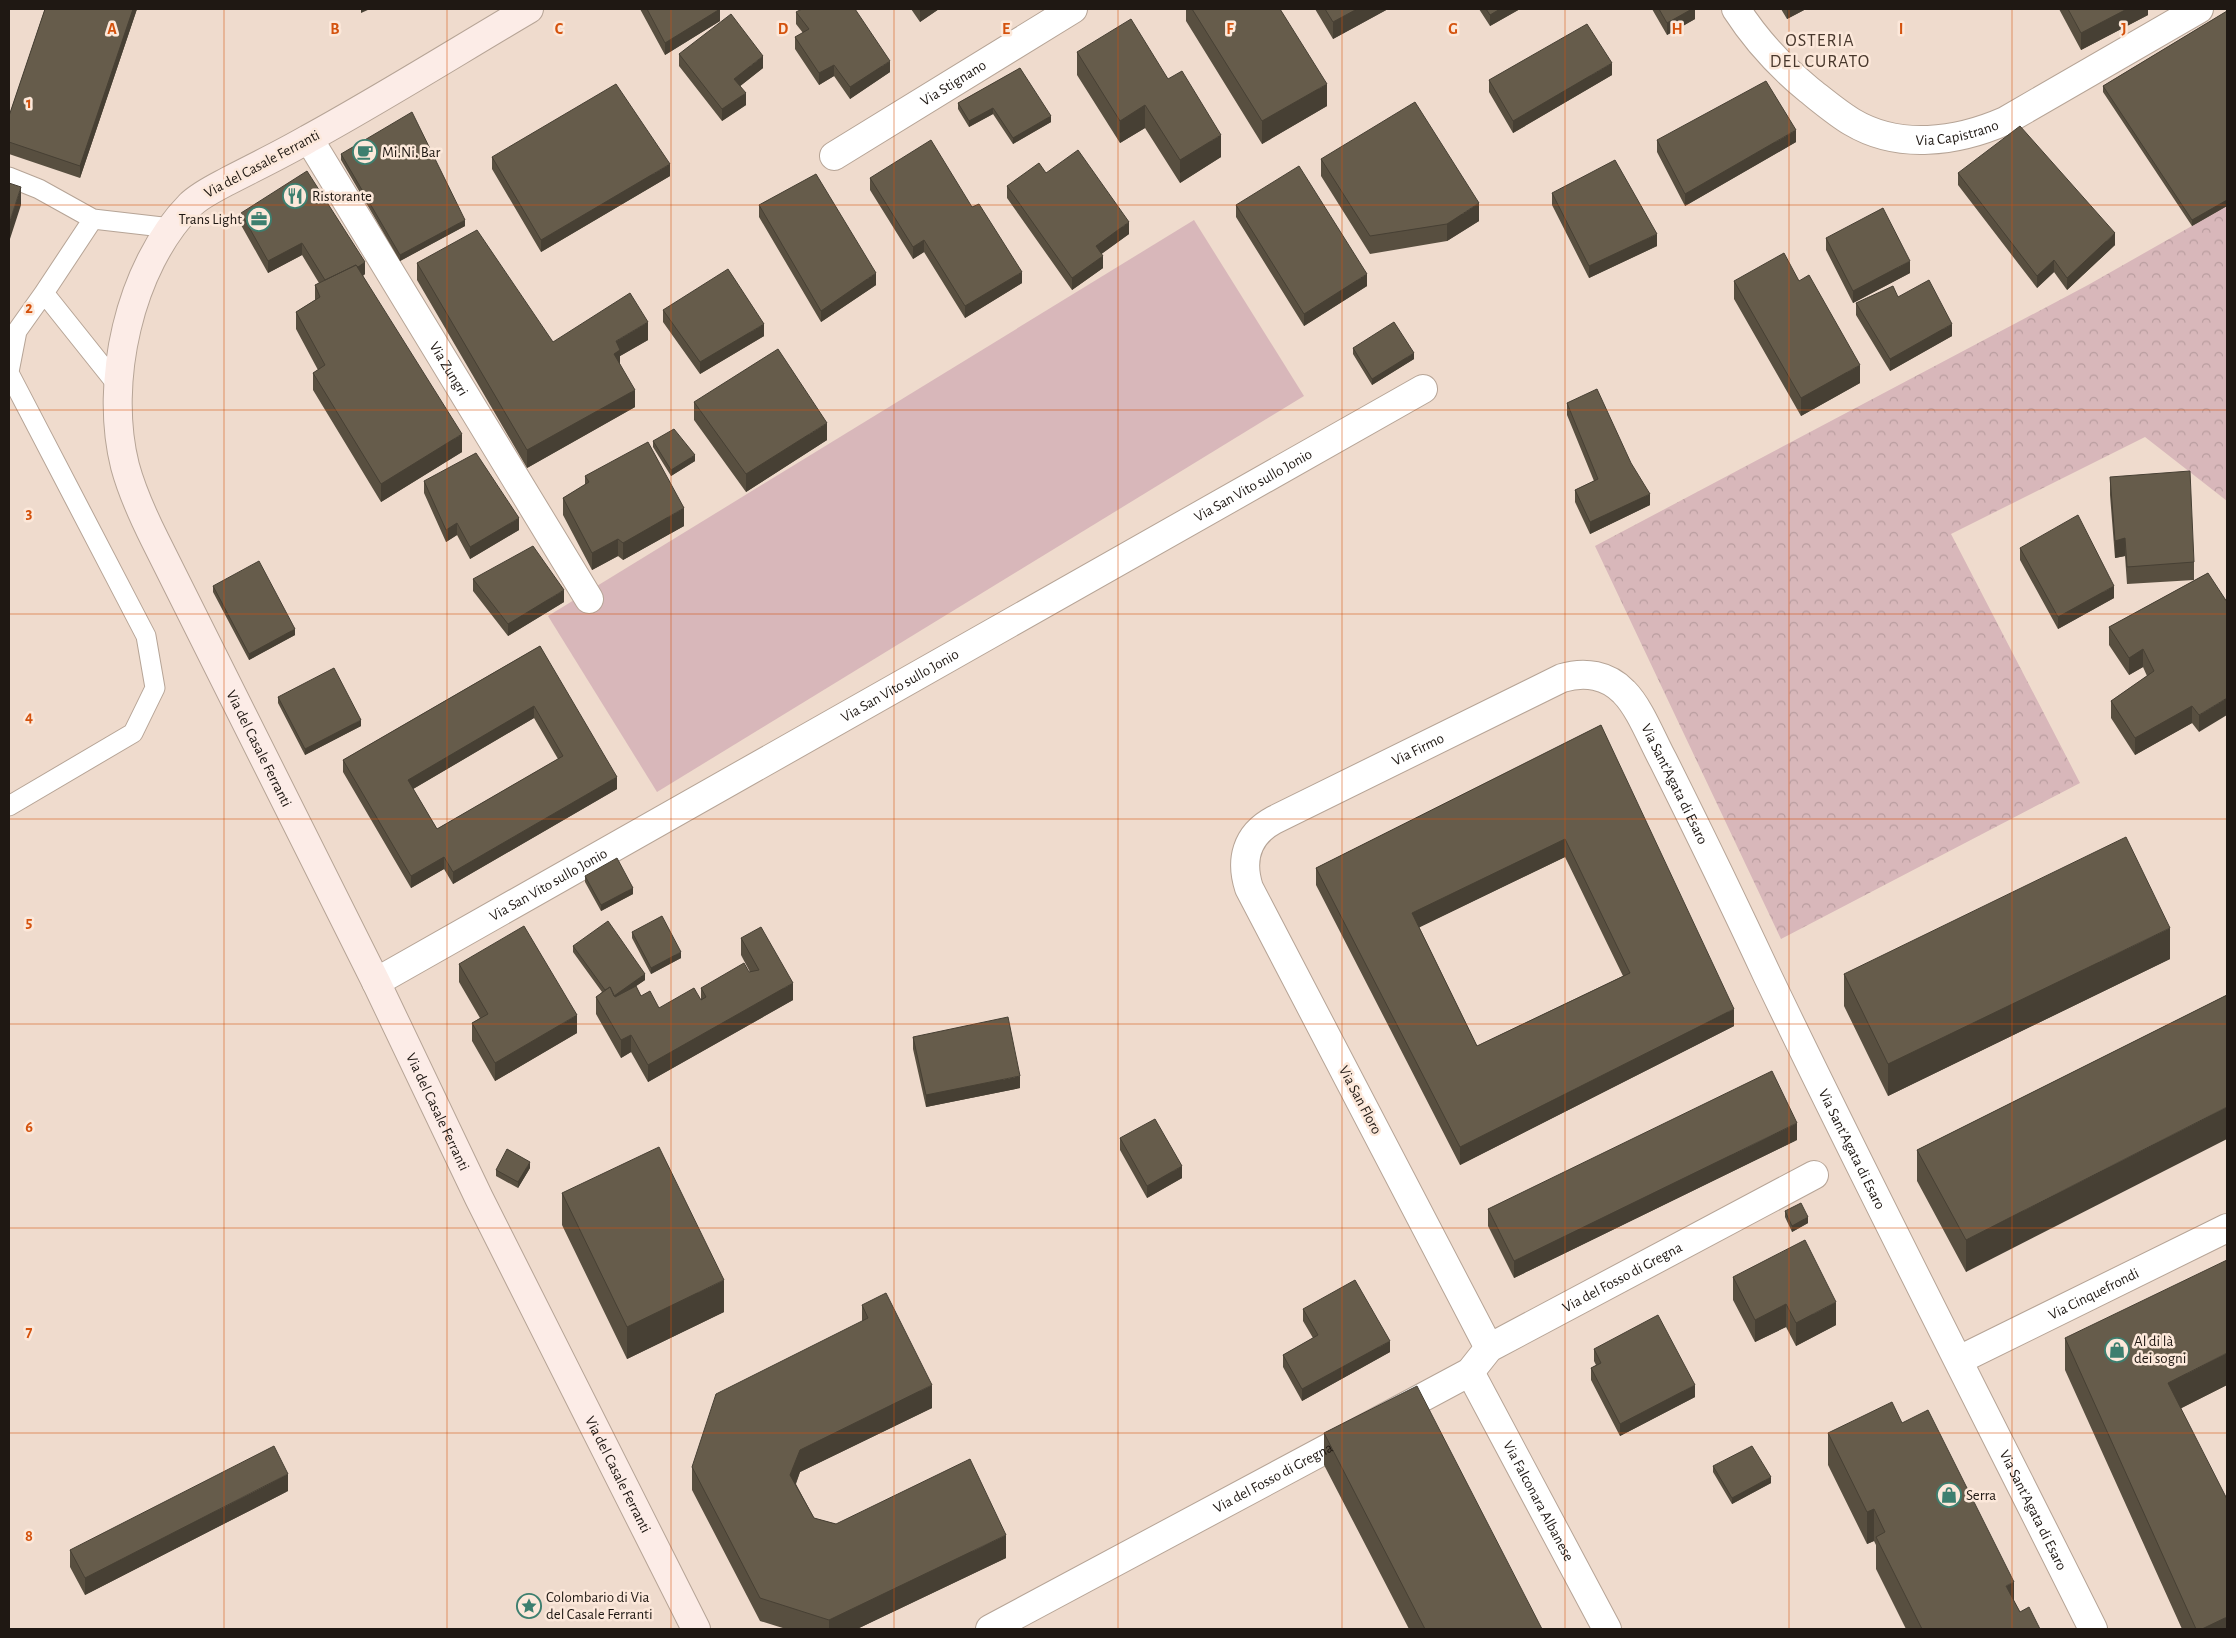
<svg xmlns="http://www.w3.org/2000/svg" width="2236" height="1638" font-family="'Alegreya Sans',sans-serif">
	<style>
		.grass { fill: #d8b7ba }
		.park { fill: url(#park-crowns) }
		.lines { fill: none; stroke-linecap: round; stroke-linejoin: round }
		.lane-casing { stroke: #b6a496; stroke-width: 21 }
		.street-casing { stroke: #b6a496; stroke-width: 30 }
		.secondary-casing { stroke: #b6a496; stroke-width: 30 }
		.lane { stroke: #fff; stroke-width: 19 }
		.street { stroke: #fff; stroke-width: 28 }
		.secondary { stroke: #fcece7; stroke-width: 28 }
		.wall { fill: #584f40; fill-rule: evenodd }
		.shaded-wall { fill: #474034 }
		.building { fill: #665c4b; stroke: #474034; fill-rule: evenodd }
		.grid { fill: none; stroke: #d4520d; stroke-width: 1; stroke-opacity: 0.55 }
		.labels { text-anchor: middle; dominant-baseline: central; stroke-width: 5; stroke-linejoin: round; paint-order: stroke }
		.street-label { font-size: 15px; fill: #1f1813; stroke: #fce8da }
		.poi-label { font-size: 15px; fill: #1f1813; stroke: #fce8da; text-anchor: start }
		.quarter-label { font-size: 18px; letter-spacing: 1px; fill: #48382d; stroke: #fce8da }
		.grid-label { font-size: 16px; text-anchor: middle; font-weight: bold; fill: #d4520d; stroke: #fce8da; stroke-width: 5; stroke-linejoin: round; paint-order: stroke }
	</style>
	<defs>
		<pattern id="park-crowns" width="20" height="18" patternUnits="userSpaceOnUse" patternTransform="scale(1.25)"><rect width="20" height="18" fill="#d8b7ba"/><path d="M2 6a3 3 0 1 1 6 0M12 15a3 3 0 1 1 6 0" fill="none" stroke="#b99d9f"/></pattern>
	</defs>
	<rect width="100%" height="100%" fill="#efdbcd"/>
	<!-- grass -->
	<path class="grass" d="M1194 220 1304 396 657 792 548 616Z"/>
	<!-- park -->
	<path class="park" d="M2227 206V501L2145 437 1951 534 2080 783 1781 939 1595 546 2088 285Z"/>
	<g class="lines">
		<defs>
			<path id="lane" d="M9 177 39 189 93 219
				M9 372 17 331 44 293
				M9 373 146 636 155 688 133 733 9 806
				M119 387 44 293 93 219 171 228"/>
			<g id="street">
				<path id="s1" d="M1736 9C1756 40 1781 67 1809 90 1823 101 1837 113 1852 122 1899 150 1957 142 2005 121L2199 9"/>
				<path id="s2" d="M309 139 589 599"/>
				<path id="s3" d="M834 156 1073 9"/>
				<path id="s4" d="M376 982 1423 389"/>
				<path id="s5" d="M1489 1348 1249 888C1240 860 1246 835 1274 820L1562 678C1585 671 1608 675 1624 692 1640 708 1652 740 1663 760 1699 832 1734 904 1768 977 1873 1196 1985 1412 2093 1629"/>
				<path id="s6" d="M1959 1360 2227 1228"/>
				<path id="s7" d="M1470 1372 1607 1629"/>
				<path id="s8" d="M990 1629 1470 1372 1489 1348 1814 1175"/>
			</g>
			<g id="secondary">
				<path id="s9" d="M529 9C456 52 383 98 308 139 282 154 255 167 228 181 215 188 200 195 190 205 129 267 104 383 125 466 132 492 143 516 155 540L376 982 479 1198 696 1629"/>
			</g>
		</defs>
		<!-- lane casing -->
		<use href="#lane" class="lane-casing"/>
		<!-- street casing -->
		<use href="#street" class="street-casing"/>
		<!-- secondary casing -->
		<use href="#secondary" class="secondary-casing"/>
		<!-- lane -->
		<use href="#lane" class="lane"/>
		<!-- street -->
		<use href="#street" class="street"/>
		<!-- secondary -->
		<use href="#secondary" class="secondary"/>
	</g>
	<!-- wall -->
	<path class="wall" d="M45 9H137L80 178 9 154V116Z
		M640 9H720V21L665 55Z
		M911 9H939L920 22Z
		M1186 9H1280L1327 106 1262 144 1186 21Z
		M1315 9H1388L1333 39Z
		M1479 9H1520L1490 26Z
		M1652 9H1695V19L1667 35Z
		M1781 9H1806L1787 19Z
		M2059 9H2148V15L2081 50Z
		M2227 11V206L2192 226 2103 92V86Z
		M796 12 890 72 850 99 834 76 819 85 795 49V37L803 33 796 24Z
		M1077 52 1168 79 1221 157 1180 183 1145 128 1120 143 1077 75Z
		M679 54 763 68 740 86 746 105 722 121 679 66Z
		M1020 68 1051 122 1013 144 993 114 969 127 958 109V103Z
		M1612 75 1513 133 1489 92V80Z
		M1657 140 1796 142 1685 206 1657 152Z
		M341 154 465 226 400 261 341 160Z
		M492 157 670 176 541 252 492 169Z
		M1321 159 1479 221 1447 241 1370 254 1321 176Z
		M1046 173 1129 234 1101 254 1103 268 1072 290 1007 198V186Z
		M1958 173 2115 245 2067 290 2054 272 2037 288 1958 185Z
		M870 178 972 207 1022 283 965 318 924 252 913 259 870 190Z
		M1552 193 1657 246 1589 278 1552 205Z
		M759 205 876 285 821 322 759 217Z
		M1236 205 1367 286 1304 326 1236 217Z
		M241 213 365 274 363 276 462 452 381 502 313 390V373L318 370 296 329V312L315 300V285L319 283 302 255 268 273 241 225Z
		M1826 238 1910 273 1853 303 1826 250Z
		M417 263 553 342 648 340 620 356V364L635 407 527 468 417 280Z
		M1734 281 1860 383 1801 416 1734 299Z
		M1898 297 1952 336 1890 371 1856 315V303Z
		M663 310 764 336 700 374 663 322Z
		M1353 348 1414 359 1372 385 1353 354Z
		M694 402 827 440 746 492 694 420Z
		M1567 403 1650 505 1590 534 1575 502V490L1594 481 1567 415Z
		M653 441 695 461 671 476 653 447Z
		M585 476 684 526 623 560 618 556 592 570 563 515V498L585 485Z
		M2110 477 2194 562V580L2127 584 2125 556 2115 558 2110 495Z
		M424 481 519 530 470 559 457 535 446 542 424 493Z
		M2020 548 2114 598 2058 629 2020 560Z
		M2208 573 2199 732 2192 723 2135 755 2111 718V701L2147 676 2143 667 2129 675 2109 645V627Z
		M473 579 564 602 508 636 473 591Z
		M213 586 295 635 249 660 213 592Z
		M540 646 617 789 453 884 444 869 411 888 343 772V760ZM534 718 558 759 437 829 413 789Z
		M278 697 361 726 305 755 278 703Z
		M1601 725 1734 1026 1460 1165 1316 885V868ZM1565 857 1623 976 1477 1046 1419 927Z
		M585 876 633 894 601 911 585 882Z
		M632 932 681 958 651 974 632 938Z
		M741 938 793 1000 648 1082 631 1052 621 1058 596 1014V997L602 992 573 952V946L645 980 636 986 641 996 659 1008 701 1000V988L750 972 741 955Z
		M2170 959 1888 1096 1844 1006V974Z
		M459 964 577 1033 495 1081 472 1041V1023L480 1018 459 982Z
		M2227 995 1966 1272 1917 1181V1150Z
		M913 1037 1020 1088 926 1107 913 1049Z
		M1120 1138 1182 1178 1147 1198 1120 1150Z
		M1797 1140 1514 1278 1488 1226V1209Z
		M530 1168 518 1188 496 1176V1170Z
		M562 1193 724 1312 627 1359 562 1225Z
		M1785 1211 1808 1223 1792 1232 1785 1217Z
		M1733 1277 1836 1325 1796 1346 1786 1327 1755 1342 1733 1300Z
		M862 1305 932 1408 800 1472 796 1484 814 1518 836 1524 1006 1558 857 1629H786L760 1621 692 1490V1467L862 1322Z
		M1303 1309 1390 1352 1302 1401 1283 1367V1355L1313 1338 1303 1321Z
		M2065 1338 2227 1385 2181 1408 2227 1629H2182L2065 1370Z
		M1594 1349 1695 1397 1620 1436 1591 1380V1368L1596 1365 1594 1361Z
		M1902 1423 2014 1601 2020 1612 2040 1629H1906L1876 1569V1545L1874 1541 1867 1544 1828 1465V1433Z
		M1324 1433 1542 1629H1409L1324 1465Z
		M1713 1466 1771 1483 1732 1504 1713 1472Z
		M288 1491 85 1595 70 1567V1550Z"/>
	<!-- shaded-wall -->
	<path class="shaded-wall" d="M133 9H137L80 178V166Z
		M361 9H370L361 13Z
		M720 9V21L665 55V43Z
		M920 9H939L920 22Z
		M1357 9H1388L1333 39V22Z
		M1500 9H1520L1490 26V15Z
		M1692 9H1695V19L1667 35V23Z
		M1787 9H1806L1787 19Z
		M2127 9H2148V15L2081 50V33Z
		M763 56V68L734 91V79Z
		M890 61V72L850 99V87Z
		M1612 63V75L1513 133V121Z
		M834 65V76L819 85V73Z
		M1327 84V106L1262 144V121Z
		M746 93V105L722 121V109Z
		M1145 105V128L1120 143V121Z
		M993 108V114L969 127V121Z
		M1051 116V122L1013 144V138Z
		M1796 130V142L1685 206V194Z
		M1221 135V157L1180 183V160Z
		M670 164V176L541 252V240Z
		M21 187V205L9 242V224Z
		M2227 200V206L2192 226V220Z
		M1479 203V221L1447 241V224Z
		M465 220V226L400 261V255Z
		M1129 222V234L1096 258V246Z
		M2115 233V245L2067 290V278Z
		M1657 234V246L1589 278V266Z
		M924 240V252L913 259V247Z
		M302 243V255L268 273V261Z
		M1103 256V268L1072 290V278Z
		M2054 260V272L2037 288V276Z
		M1910 261V273L1853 303V291Z
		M365 262V274L328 296V285Z
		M1022 272V283L965 318V306Z
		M876 273V285L821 322V311Z
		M1367 274V286L1304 326V314Z
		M648 322V340L620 356V368L614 354 616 341Z
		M764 324V336L700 374V362Z
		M1952 324V336L1890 371V359Z
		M1414 353V359L1372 385V379Z
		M1860 365V383L1801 416V398Z
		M635 390V407L527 468V450Z
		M827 423V440L746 492V474Z
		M462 434V452L381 502V484Z
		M695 455V461L671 476V470Z
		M1650 494V505L1590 534V522Z
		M684 508V526L623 560V543Z
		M519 518V530L470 559V547Z
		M457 523V535L446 542V530Z
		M2125 538V556L2115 558V541Z
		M618 539V556L592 570V553Z
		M2114 586V598L2058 629V617Z
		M564 590V602L508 636V624Z
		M295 629V635L249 660V654Z
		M2143 649V667L2129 675V658Z
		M2227 698V715L2199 732V715Z
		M534 706V718L408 792V780Z
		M2192 706V723L2135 755V738Z
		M361 720V726L305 755V749Z
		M617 777V789L453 884V872Z
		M1565 839V857L1412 931V913Z
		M444 857V869L411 888V876Z
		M633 888V894L601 911V905Z
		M2170 928V959L1888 1096V1064Z
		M681 952V958L651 974V968Z
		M645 974V980L610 1004V998Z
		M793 983V1000L648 1082V1065Z
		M1734 1009V1026L1460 1165V1147Z
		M577 1015V1033L495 1081V1063Z
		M631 1035V1052L621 1058V1040Z
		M1020 1076V1088L926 1107V1095Z
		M2227 1107V1139L1966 1272V1240Z
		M1797 1123V1140L1514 1278V1261Z
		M530 1162V1168L518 1188V1182Z
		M1182 1166V1178L1147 1198V1186Z
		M1808 1217V1223L1792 1232V1226Z
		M724 1280V1312L627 1359V1327Z
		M1836 1302V1325L1796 1346V1323Z
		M1786 1304V1327L1755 1342V1320Z
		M1390 1341V1352L1302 1401V1389Z
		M2227 1353V1385L2168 1415V1383Z
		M932 1385V1408L800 1472 790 1498V1475L800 1450Z
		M1695 1385V1397L1620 1436V1424Z
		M288 1474V1491L85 1595V1578Z
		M1771 1477V1483L1732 1504V1498Z
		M1874 1509V1541L1867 1544V1512Z
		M1006 1535V1558L857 1629H829V1620Z
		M2014 1582V1613L2006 1586Z
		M2227 1617V1629H2202Z"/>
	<!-- building -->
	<path class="building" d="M45 9H133L80 166 9 142V116Z
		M647 9H720L665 43Z
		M802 9H855L890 61 850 87 834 65 819 73 795 37 809 29 796 12Z
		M1192 9H1280L1327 84 1262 121Z
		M1325 9H1357L1333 22Z
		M1486 9H1500L1490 15Z
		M1659 9H1692L1667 23Z
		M2068 9H2127L2081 33Z
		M2227 11V200L2192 220 2103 86Z
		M731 14 763 56 734 79 746 93 722 109 679 54Z
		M1131 19 1168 79 1182 71 1221 135 1180 160 1145 105 1120 121 1077 52Z
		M1587 24 1612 63 1513 121 1489 80Z
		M1020 68 1051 116 1013 138 993 108 969 121 958 103Z
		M1766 81 1796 130 1685 194 1657 140Z
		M616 84 670 164 541 240 492 157Z
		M1415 102 1479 203 1447 224 1370 236 1321 159Z
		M412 112 465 220 400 255 341 154Z
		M2020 126 2115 233 2067 278 2054 260 2037 276 1958 173Z
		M931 140 972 207 979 204 1022 272 965 306 924 240 913 247 870 178Z
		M1078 150 1129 222 1096 246 1103 256 1072 278 1007 186 1039 163 1046 173Z
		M1615 160 1657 234 1589 266 1552 193Z
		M1299 166 1367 274 1304 314 1236 205Z
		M307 171 365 262 358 267 356 265 325 280 302 243 268 261 241 213Z
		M816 174 876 273 821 311 759 205Z
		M9 183 21 187 9 224Z
		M1883 208 1910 261 1853 291 1826 238Z
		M477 230 553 342 630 293 648 322 616 341 620 350 614 354 635 390 527 450 417 263Z
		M1784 253 1799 281 1809 275 1860 365 1801 398 1734 281Z
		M356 265 462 434 381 484 313 373 325 365 296 312 320 297 315 285Z
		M728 269 764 324 700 362 663 310Z
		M1929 280 1952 324 1890 359 1856 303 1893 286 1898 297Z
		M1394 322 1414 353 1372 379 1353 348Z
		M778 349 827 423 746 474 694 402Z
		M1597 389 1631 463 1650 494 1590 522 1575 490 1598 479 1567 403Z
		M674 429 695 455 671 470 653 441Z
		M648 442 684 508 623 543 618 539 592 553 563 498 589 482 585 476Z
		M476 453 519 518 470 547 457 523 446 530 424 481Z
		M2190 471 2194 562 2127 567 2125 538 2115 541 2110 477Z
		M2078 515 2114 586 2058 617 2020 548Z
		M533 546 564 590 508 624 473 579Z
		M259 561 295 629 249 654 213 586Z
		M2208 573 2227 602V698L2199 715 2192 706 2135 738 2111 701 2154 671 2143 649 2129 658 2109 627Z
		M540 646 617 777 453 872 444 857 411 876 343 760ZM534 706 563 756 437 829 408 780Z
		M334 668 361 720 305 749 278 697Z
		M1601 725 1734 1009 1460 1147 1316 868ZM1565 839 1630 973 1477 1046 1412 913Z
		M2126 837 2170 928 1888 1064 1844 974Z
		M617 858 633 888 601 905 585 876Z
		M662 916 681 952 651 968 632 932Z
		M608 921 645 974 614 996 610 987 605 990 573 946Z
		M524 926 577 1015 495 1063 472 1023 488 1014 459 964Z
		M761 927 793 983 648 1065 631 1035 621 1040 596 997 610 987 615 997 636 986 641 996 650 991 659 1008 694 988 701 1000 706 997 701 988 744 963 749 972 759 970 741 938Z
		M2227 995V1107L1966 1240 1917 1150Z
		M1008 1017 1020 1076 926 1095 913 1037Z
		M1772 1071 1797 1123 1514 1261 1488 1209Z
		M1155 1119 1182 1166 1147 1186 1120 1138Z
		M659 1147 724 1280 627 1327 562 1193Z
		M507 1149 530 1162 518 1182 496 1170Z
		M1801 1203 1808 1217 1792 1226 1785 1211Z
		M1805 1240 1836 1302 1796 1323 1786 1304 1755 1320 1733 1277Z
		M2227 1260V1353L2168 1383 2227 1499V1617L2202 1629H2196L2065 1338Z
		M1355 1280 1390 1341 1302 1389 1283 1355 1318 1335 1303 1309Z
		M886 1293 932 1385 800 1450 790 1475 814 1518 836 1524 970 1459 1006 1535 829 1620 760 1598 692 1467 716 1394 868 1318 862 1305Z
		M1658 1315 1695 1385 1620 1424 1591 1368 1601 1363 1594 1349Z
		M1417 1386 1542 1629H1425L1324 1433Z
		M1892 1402 1902 1423 1928 1410 2014 1582 2006 1586 2020 1612 2029 1607 2040 1629H1922L1876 1537 1885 1532 1874 1509 1867 1512 1828 1433Z
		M274 1446 288 1474 85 1578 70 1550Z
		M1752 1446 1771 1477 1732 1498 1713 1466Z"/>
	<!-- grid -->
	<path class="grid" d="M224 9V1629M447 9V1629M671 9V1629M894 9V1629M1118 9V1629M1342 9V1629M1565 9V1629M1789 9V1629M2012 9V1629M9 205H2227M9 410H2227M9 614H2227M9 819H2227M9 1024H2227M9 1228H2227M9 1433H2227"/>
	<!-- icons -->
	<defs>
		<symbol id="cafe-ring" viewBox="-11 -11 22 22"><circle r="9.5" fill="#fce8da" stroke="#3d7f6f" stroke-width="1.5"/><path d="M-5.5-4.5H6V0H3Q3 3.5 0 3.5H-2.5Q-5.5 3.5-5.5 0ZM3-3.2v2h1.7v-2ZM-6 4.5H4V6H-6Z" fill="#3d7f6f"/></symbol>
		<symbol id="restaurant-ring" viewBox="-11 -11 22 22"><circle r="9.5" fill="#fce8da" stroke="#3d7f6f" stroke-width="1.5"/><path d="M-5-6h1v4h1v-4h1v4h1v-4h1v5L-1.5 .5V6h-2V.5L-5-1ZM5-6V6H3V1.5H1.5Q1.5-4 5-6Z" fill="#3d7f6f"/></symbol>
		<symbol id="office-ring" viewBox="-11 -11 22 22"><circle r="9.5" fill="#fce8da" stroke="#3d7f6f" stroke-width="1.5"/><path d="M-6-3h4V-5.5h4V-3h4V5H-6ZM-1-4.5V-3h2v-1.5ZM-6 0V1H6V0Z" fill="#3d7f6f"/></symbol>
		<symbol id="shop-ring" viewBox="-11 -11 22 22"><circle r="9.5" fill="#fce8da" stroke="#3d7f6f" stroke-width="1.5"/><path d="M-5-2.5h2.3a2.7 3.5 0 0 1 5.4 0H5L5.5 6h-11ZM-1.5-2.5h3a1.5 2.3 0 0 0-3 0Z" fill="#3d7f6f"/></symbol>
		<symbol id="sight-ring" viewBox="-11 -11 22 22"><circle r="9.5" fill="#fce8da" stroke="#3d7f6f" stroke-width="1.5"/><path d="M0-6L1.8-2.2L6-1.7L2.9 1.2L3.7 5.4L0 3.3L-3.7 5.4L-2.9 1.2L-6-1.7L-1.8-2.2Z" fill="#3d7f6f"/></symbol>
	</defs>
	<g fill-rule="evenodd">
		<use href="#cafe-ring" x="351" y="138" width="28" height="28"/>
		<use href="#restaurant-ring" x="281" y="182" width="28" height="28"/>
		<use href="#office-ring" x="245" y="205" width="28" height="28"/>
		<use href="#shop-ring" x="2103" y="1336" width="28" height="28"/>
		<use href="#shop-ring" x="1935" y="1481" width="28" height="28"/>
		<use href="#sight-ring" x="515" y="1592" width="28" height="28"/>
	</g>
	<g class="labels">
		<!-- street labels -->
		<g class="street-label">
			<text stroke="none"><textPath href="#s3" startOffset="140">Via Stignano</textPath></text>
			<text stroke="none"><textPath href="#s1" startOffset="272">Via Capistrano</textPath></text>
			<text transform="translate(262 164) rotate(-28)">Via del Casale Ferranti</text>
			<text stroke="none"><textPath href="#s2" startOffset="269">Via Zungri</textPath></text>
			<text stroke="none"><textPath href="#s4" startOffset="1008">Via San Vito sullo Jonio</textPath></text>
			<text stroke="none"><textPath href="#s4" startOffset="602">Via San Vito sullo Jonio</textPath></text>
			<text stroke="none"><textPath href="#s9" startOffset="984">Via del Casale Ferranti</textPath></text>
			<text stroke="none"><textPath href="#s5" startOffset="759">Via Firmo</textPath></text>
			<text stroke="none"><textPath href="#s5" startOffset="1092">Via Sant'Agata di Esaro</textPath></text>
			<text stroke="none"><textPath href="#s4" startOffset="198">Via San Vito sullo Jonio</textPath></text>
			<text transform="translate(1360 1100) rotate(62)">Via San Floro</text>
			<text stroke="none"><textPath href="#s9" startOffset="1389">Via del Casale Ferranti</textPath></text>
			<text stroke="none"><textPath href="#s5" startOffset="1498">Via Sant'Agata di Esaro</textPath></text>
			<text stroke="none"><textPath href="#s8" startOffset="726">Via del Fosso di Gregna</textPath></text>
			<text stroke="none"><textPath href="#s6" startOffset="150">Via Cinquefrondi</textPath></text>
			<text stroke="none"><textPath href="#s9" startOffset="1794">Via del Casale Ferranti</textPath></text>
			<text stroke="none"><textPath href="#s8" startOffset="321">Via del Fosso di Gregna</textPath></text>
			<text stroke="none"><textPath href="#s7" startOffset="146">Via Falconara Albanese</textPath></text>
			<text stroke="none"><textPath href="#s5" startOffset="1902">Via Sant'Agata di Esaro</textPath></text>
		</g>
		<!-- poi labels -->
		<g class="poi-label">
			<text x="382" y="152">Mi.Ni. Bar</text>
			<text x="312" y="196">Ristorante</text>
			<text x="242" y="219" text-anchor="end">Trans Light</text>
			<text x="2134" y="1341">Al di là<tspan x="2134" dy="17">dei sogni</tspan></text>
			<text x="1966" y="1495">Serra</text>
			<text x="546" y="1597">Colombario di Via<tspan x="546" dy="17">del Casale Ferranti</tspan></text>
		</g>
		<!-- quarter labels -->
		<g class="quarter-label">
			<text x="1820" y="41">OSTERIA<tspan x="1820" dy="21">DEL CURATO</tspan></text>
		</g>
	</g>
	<g class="grid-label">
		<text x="112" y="34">A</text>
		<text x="335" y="34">B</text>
		<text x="559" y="34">C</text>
		<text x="783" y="34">D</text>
		<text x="1006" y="34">E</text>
		<text x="1230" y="34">F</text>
		<text x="1453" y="34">G</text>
		<text x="1677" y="34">H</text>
		<text x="1901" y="34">I</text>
		<text x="2124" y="34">J</text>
		<text x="29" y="108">1</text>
		<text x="29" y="313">2</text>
		<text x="29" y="518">3</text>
		<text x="29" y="722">4</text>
		<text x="29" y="927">5</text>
		<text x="29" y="1132">6</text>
		<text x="29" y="1337">7</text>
		<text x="29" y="1541">8</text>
	</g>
	<!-- border -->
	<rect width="2236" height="1638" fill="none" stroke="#1f1813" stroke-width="20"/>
</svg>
